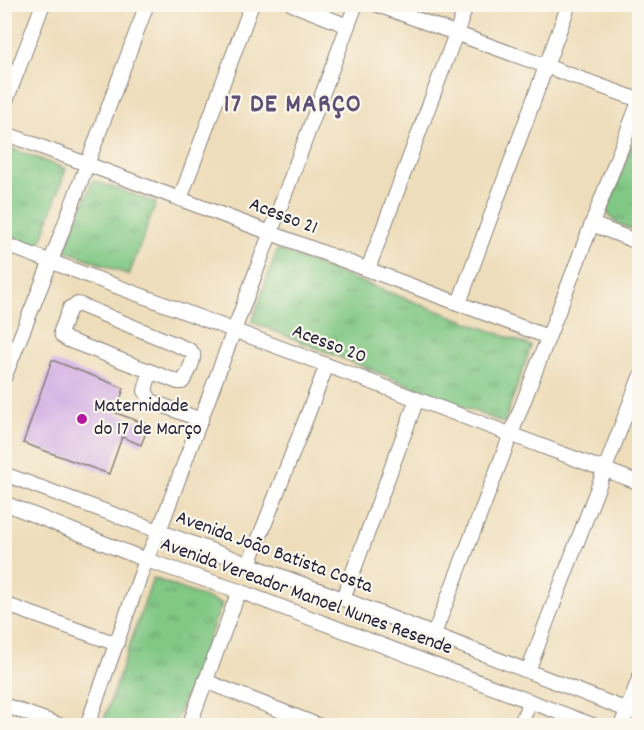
<svg xmlns="http://www.w3.org/2000/svg" width="644" height="730" font-family="Dekko,sans-serif">
	<style>
		.grass { fill: url(#grass-tufts); stroke: #527560; stroke-width: 1.5 }
		.building { fill: #cea6e3 }
		.lines { fill: none; stroke-linecap: round; stroke-linejoin: round }
		.minor-casing { stroke: #88807a; stroke-width: 16 }
		.minor { stroke: #fff; stroke-width: 14 }
		.poi-dot { fill: #b5179e; stroke: #fbf7ec; stroke-width: 2 }
		.labels { text-anchor: middle; dominant-baseline: central; stroke-width: 4.5; stroke-linejoin: round; paint-order: stroke }
		.street-label { font-size: 20px; fill: #22223b; stroke: #fbf7ec }
		.poi-label { font-size: 20px; fill: #22223b; stroke: #fbf7ec; text-anchor: start }
		.district-label { font-size: 26px; font-weight: bold; letter-spacing: 1.5px; fill: #5e5076; stroke: #fbf7ec }
	</style>
	<defs>
		<pattern id="grass-tufts" width="24" height="20" patternUnits="userSpaceOnUse" patternTransform="scale(1.5)"><rect width="24" height="20" fill="#81c884"/><path d="M3 7l-1-3M5 7V3M7 7l1-3M15 17l-1-3M17 17v-4M19 17l1-3" fill="none" stroke="#69a26d"/></pattern>
	</defs>
	<rect width="100%" height="100%" fill="#fbf7ec"/>
	<filter id="ink" filterUnits="userSpaceOnUse"><feTurbulence type="fractalNoise" baseFrequency=".0167" numOctaves="2"/><feDisplacementMap in="SourceGraphic" scale="12" xChannelSelector="R" yChannelSelector="G"/><feConvolveMatrix kernelMatrix="1 2 1 2 8 2 1 2 1" color-interpolation-filters="sRGB"/></filter>
	<filter id="wash" filterUnits="userSpaceOnUse"><feTurbulence type="fractalNoise" baseFrequency=".008" numOctaves="4" result="noise"/><feDisplacementMap in="SourceGraphic" scale="24" xChannelSelector="R" yChannelSelector="G"/><feGaussianBlur stdDeviation="1.35" result="paint"/><feColorMatrix in="noise" values="0 0 0 0 0 0 0 0 0 0 0 0 0 0 0 0 0 1.4 0 .05"/><feComposite in="paint" operator="in"/></filter>
	<g filter="url(#wash)">
		<rect width="100%" height="100%" fill="#eeddba"/>
		<!-- grass -->
		<path class="grass" d="M639 126V232C627 227 612 225 607 211Z
			M5 146 66 169 39 247 5 233Z
			M93 180 156 203 129 275 65 250Z
			M277 250 531 346 504 423 252 322Z
			M153 578 222 604 174 725H102Z"/>
		<g id="blocks">
			<!-- building -->
			<path class="building" d="M52 360 124 388 116 413 149 425 141 445 122 437 109 474 23 443Z"/>
		</g>
	</g>
	<g filter="url(#ink)">
		<use href="#blocks" fill-opacity="0" stroke="#88807a" stroke-width="1.5"/>
		<g class="lines">
			<defs>
				<path id="minor" d="M292 4 348 26
					M375 4 639 100
					M4 106 43 4
					M4 133 548 337
					M180 199 252 4
					M592 224 640 243
					M4 244 640 483
					M368 269 467 4
					M459 303 569 4
					M78 304 189 350C190 351 192 352 193 354 195 359 186 378 182 382H178L68 340 62 336 61 331 70 308Z
					M150 372 145 391 151 401 201 420
					M4 378 51 261 147 4
					M4 474 343 599 640 715
					M4 503 146 560 239 591 595 726
					M249 564 327 365
					M343 599 417 399
					M4 604 117 644
					M434 634 640 99
					M528 671 640 377
					M205 681 320 726
					M4 705 62 726
					M87 726 146 560 159 531 356 4
					M189 726 239 591
					M520 726 530 701
					M621 726 640 676"/>
			</defs>
			<!-- minor casing -->
			<use href="#minor" class="minor-casing"/>
			<!-- minor -->
			<use href="#minor" class="minor"/>
		</g>
	</g>
	<!-- markers -->
	<circle class="poi-dot" cx="82" cy="419" r="6"/>
	<g class="labels">
		<!-- street labels -->
		<g class="street-label">
			<text transform="translate(283 217) rotate(21)">Acesso 21</text>
			<text transform="translate(329 345) rotate(21)">Acesso 20</text>
			<text transform="translate(274 553) rotate(20)">Avenida João Batista Costa</text>
			<text transform="translate(306 597) rotate(20)">Avenida Vereador Manoel Nunes Resende</text>
		</g>
		<!-- poi labels -->
		<g class="poi-label">
			<text x="94" y="407">Maternidade<tspan x="94" dy="23">do 17 de Março</tspan></text>
		</g>
		<!-- district labels -->
		<g class="district-label">
			<text x="293" y="105">17 DE MARÇO</text>
		</g>
	</g>
	<!-- margin -->
	<rect width="644" height="730" fill="none" stroke="#fbf7ec" stroke-width="24"/>
</svg>
